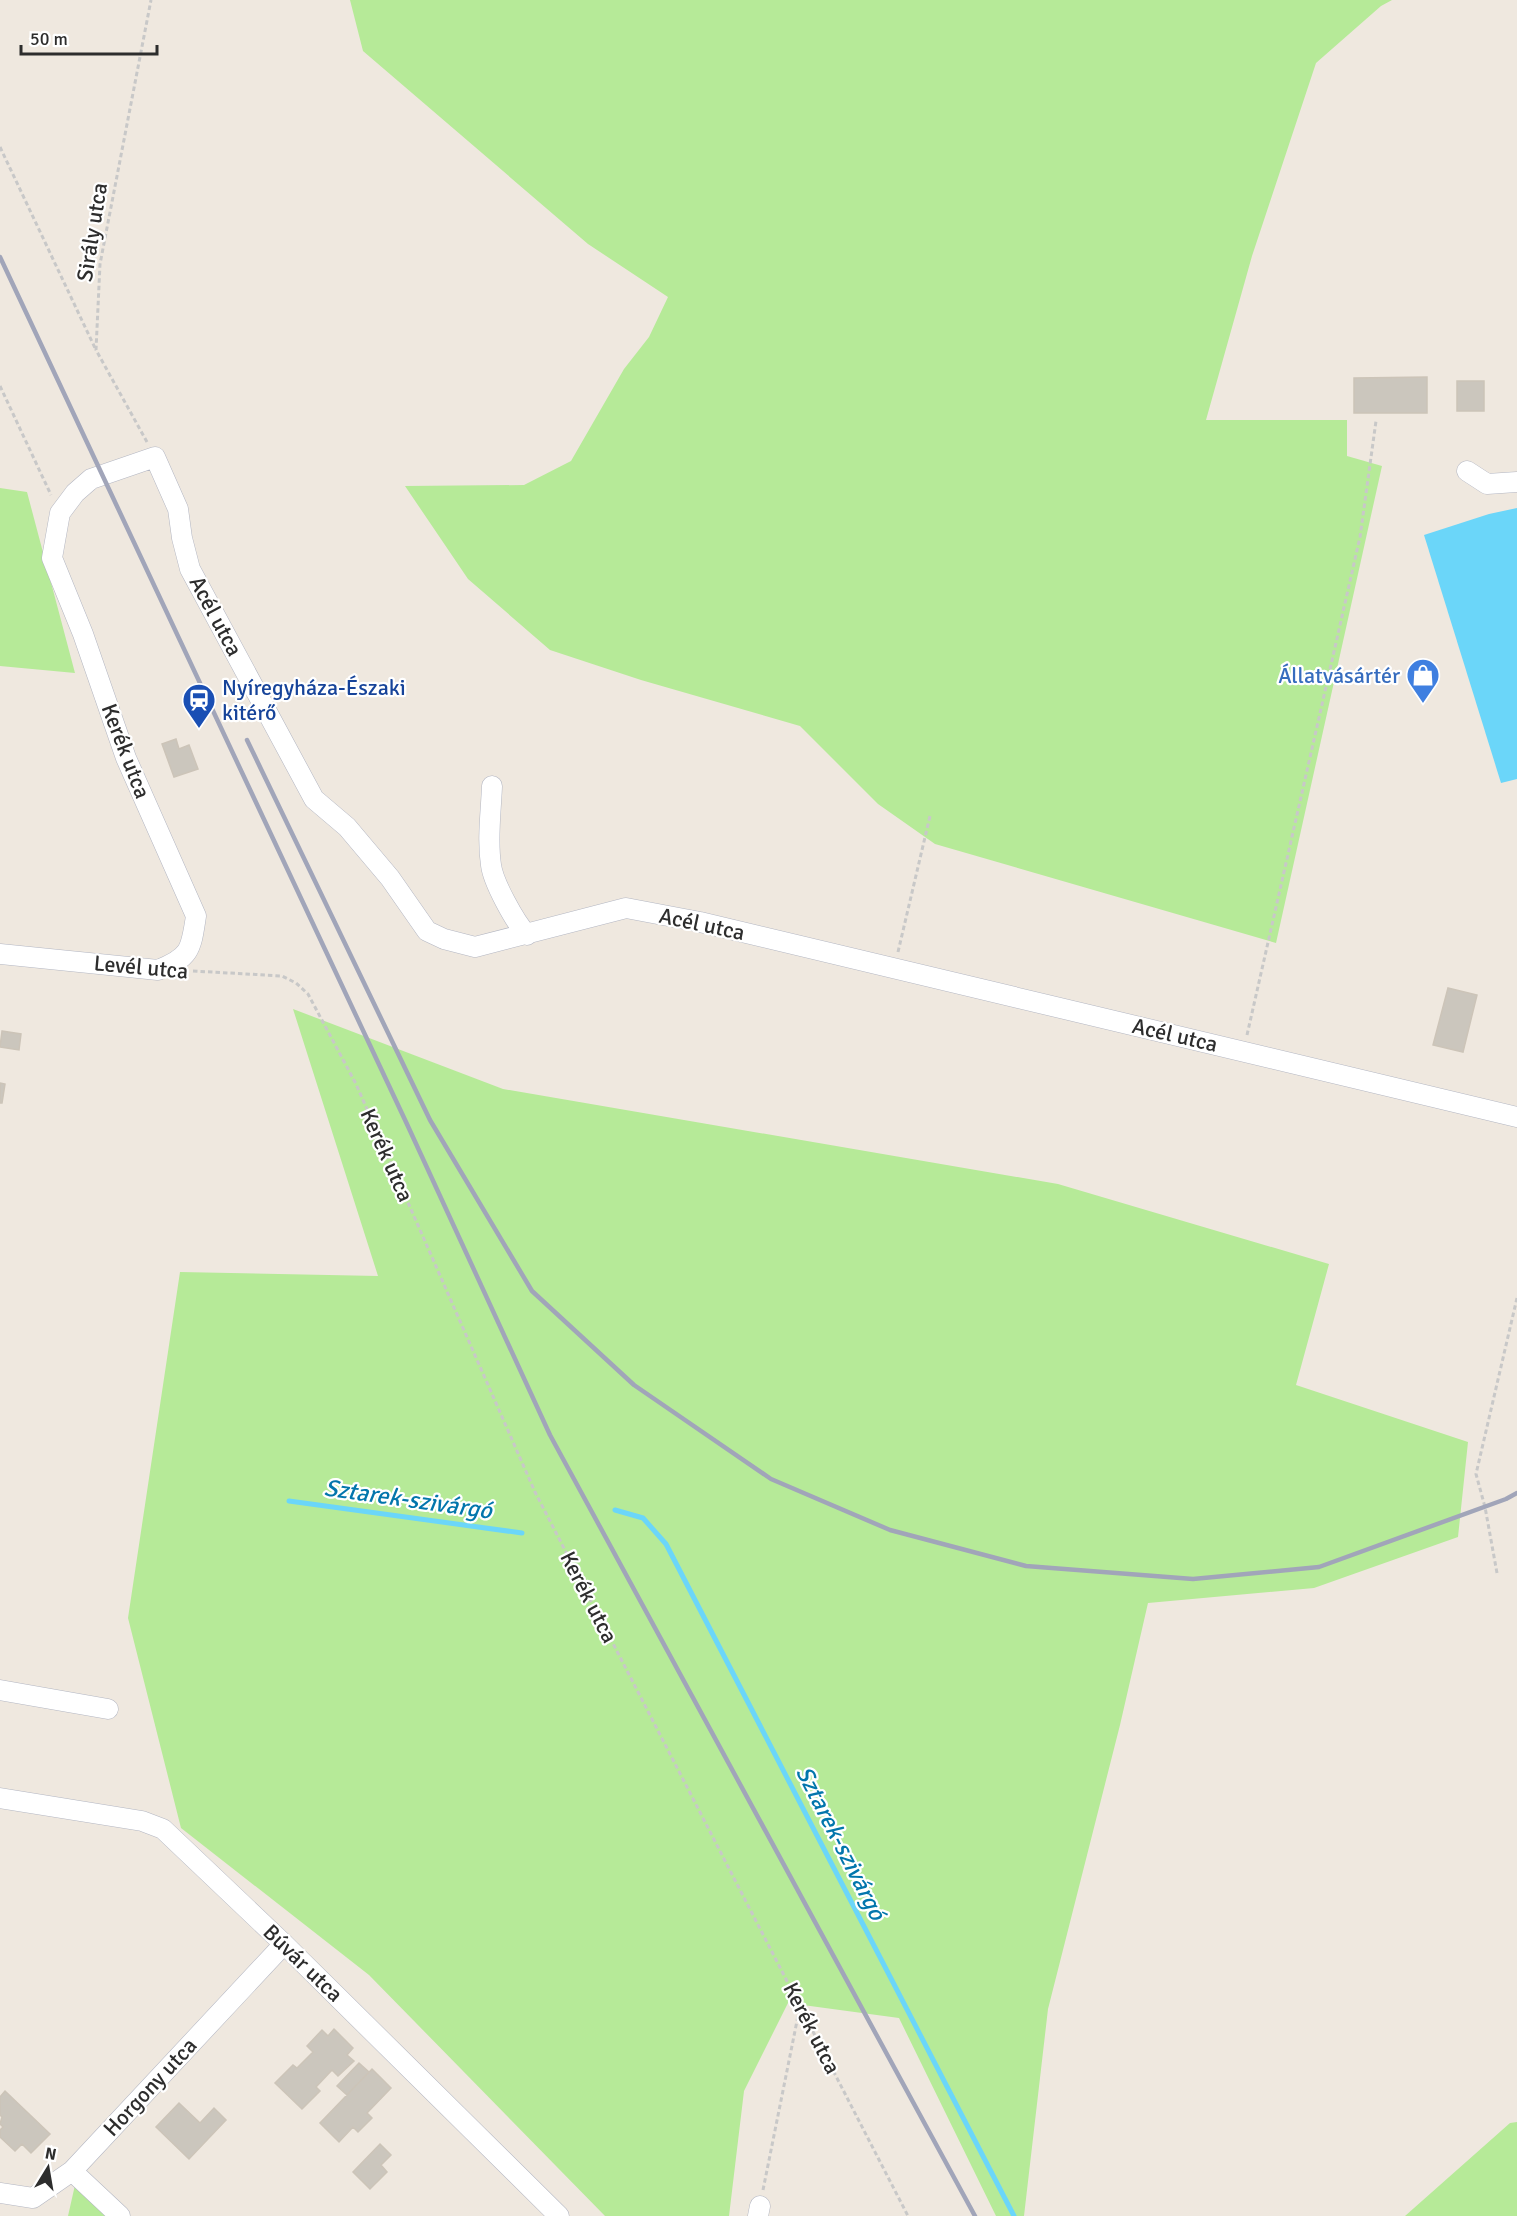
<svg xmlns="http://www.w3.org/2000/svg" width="1517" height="2216" font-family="Signika,sans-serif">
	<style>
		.green { fill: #b6ea98 }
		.water { fill: #6bd6f9 }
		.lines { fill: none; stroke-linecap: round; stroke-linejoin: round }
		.stream { stroke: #6bd6f9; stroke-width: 5 }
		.building { fill: #cbc6bd; stroke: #ccc4b8; stroke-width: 1.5 }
		.minor-casing { stroke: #b3b6c2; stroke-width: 21 }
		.path { stroke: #c8c8c8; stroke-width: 3; stroke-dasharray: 4.5 3; stroke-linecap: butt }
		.minor { stroke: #fff; stroke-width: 20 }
		.rail { stroke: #a1a5b9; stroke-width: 4.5 }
		.labels { text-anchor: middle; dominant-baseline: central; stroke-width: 4.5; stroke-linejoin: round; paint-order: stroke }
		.street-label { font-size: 22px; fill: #2d2d2d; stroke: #fff }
		.shop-label { font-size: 22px; fill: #366cbe; stroke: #fff; text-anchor: end }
		.transit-label { font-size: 22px; fill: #164399; stroke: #fff; text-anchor: start }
		.water-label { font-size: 24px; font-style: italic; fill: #0276ac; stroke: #fff }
	</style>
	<rect width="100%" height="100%" fill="#efe8df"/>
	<!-- green -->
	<path class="green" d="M350 0H1392L1381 6 1316 63 1252 256 1206 420H1347V456L1382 466 1276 943 935 844 878 804 800 726 641 680 550 650 468 579 405 486 524 485 571 461 624 369 649 337 668 297 588 244 363 51Z
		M0 488 27 492 75 673 0 666Z
		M293 1009 503 1089 1058 1184 1329 1264 1296 1385 1468 1442 1458 1537 1314 1588 1148 1603 1120 1725 1048 2009 1024 2216H996L899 2018 788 2003 744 2091 729 2216H605L369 1975 181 1828 128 1618 180 1272 378 1276Z
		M1517 2122V2216H1405L1510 2123Z
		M75 2185 108 2216H68Z"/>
	<!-- water -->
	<path class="water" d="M1517 508V779L1501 783 1424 535 1489 514Z"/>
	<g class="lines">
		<!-- stream -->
		<path class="stream" d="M289 1501 522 1533
			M615 1510 643 1518 666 1544 1014 2216"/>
	</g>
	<!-- building -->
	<path class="building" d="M1427 377V413H1354V378Z
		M1457 381H1484V411H1457Z
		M176 739 179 749 189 745 198 769 174 777 162 744Z
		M1448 988 1477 995 1463 1052 1433 1045Z
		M2 1031 21 1034 19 1050 0 1047Z
		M0 1083 5 1084 2 1103H0Z
		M334 2029 353 2048 347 2055 354 2061 338 2076 332 2070 316 2087 320 2091 302 2109 275 2083 293 2065 297 2068 313 2052 307 2046 322 2030 328 2036Z
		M359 2063 369 2072 347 2095 337 2086Z
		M372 2069 391 2088 367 2113 372 2118 358 2132 353 2127 339 2142 320 2123Z
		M5 2091 50 2134 31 2153 22 2144 15 2151 0 2137V2130L3 2127 0 2124 2 2117 0 2115V2097Z
		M179 2103 200 2123 214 2108 226 2120 189 2159 156 2127Z
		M380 2144 391 2155 381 2165 387 2172 370 2189 353 2172Z"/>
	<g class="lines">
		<defs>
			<path id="minor" d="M1467 471 1487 484 1517 482
				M492 786C491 812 487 839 491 865 493 882 515 922 527 935
				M0 954 158 970C191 957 191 949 196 916L126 758 83 634 52 558 60 513 75 493 91 479 155 457 178 509 182 538 190 569 314 799 347 827 390 878 427 931 444 939 475 947 626 908 700 922 1517 1117
				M0 1690 108 1709
				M0 1798 142 1821 163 1829 284 1944 559 2216
				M72 2171 120 2216
				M0 2193 33 2198 72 2171 284 1944
				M758 2216 760 2206"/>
		</defs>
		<!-- minor casing -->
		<use href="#minor" class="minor-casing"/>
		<!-- path -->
		<path class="path" d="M0 147 95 348
			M0 386 51 495
			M147 442 96 350 100 264 151 0
			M898 952 930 816
			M193 971 282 976 296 983 308 994 356 1084 535 1492 908 2216
			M1247 1035 1360 537 1376 421
			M1497 1573 1485 1507 1476 1474 1517 1298
			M763 2190 800 2006"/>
		<!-- minor -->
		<use href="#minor" class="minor"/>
		<!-- rail -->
		<path class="rail" d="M0 257 406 1122 550 1435 975 2216
			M247 740 430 1120 532 1291 634 1385 771 1479 890 1530 1026 1566 1193 1579 1319 1567 1506 1499 1517 1493"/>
	</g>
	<!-- icons -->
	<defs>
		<symbol id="shop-pin" viewBox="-11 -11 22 30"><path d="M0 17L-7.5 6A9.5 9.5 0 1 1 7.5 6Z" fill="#3f7fe0" stroke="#fff"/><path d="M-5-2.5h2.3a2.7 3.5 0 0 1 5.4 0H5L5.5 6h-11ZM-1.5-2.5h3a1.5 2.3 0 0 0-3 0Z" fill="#fff"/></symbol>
		<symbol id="station-pin" viewBox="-11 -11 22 30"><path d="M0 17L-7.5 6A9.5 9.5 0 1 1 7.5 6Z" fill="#1a4fb4" stroke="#fff"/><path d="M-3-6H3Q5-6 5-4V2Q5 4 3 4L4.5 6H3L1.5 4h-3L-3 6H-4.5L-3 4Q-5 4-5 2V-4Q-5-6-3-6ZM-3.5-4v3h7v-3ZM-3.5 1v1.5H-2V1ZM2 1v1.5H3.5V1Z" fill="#fff"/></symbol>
	</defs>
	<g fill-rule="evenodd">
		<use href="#shop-pin" x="1404" y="656" width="38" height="52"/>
		<use href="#station-pin" x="180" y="681" width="38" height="52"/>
	</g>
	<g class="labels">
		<!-- street labels -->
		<g class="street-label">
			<text transform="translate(92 232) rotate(-81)">Sirály utca</text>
			<text transform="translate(216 616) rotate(62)">Acél utca</text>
			<text transform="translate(126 751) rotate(69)">Kerék utca</text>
			<text transform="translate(702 924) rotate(12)">Acél utca</text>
			<text transform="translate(141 967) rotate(5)">Levél utca</text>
			<text transform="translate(1175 1035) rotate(13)">Acél utca</text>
			<text transform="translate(387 1155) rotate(66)">Kerék utca</text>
			<text transform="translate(589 1597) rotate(63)">Kerék utca</text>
			<text transform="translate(303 1963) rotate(44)">Búvár utca</text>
			<text transform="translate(812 2028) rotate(63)">Kerék utca</text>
			<text transform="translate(150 2087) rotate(-47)">Horgony utca</text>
		</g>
		<!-- shop labels -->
		<g class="shop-label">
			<text x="1400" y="675">Állatvásártér</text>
		</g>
		<!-- transit labels -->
		<g class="transit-label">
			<text x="222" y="687">Nyíregyháza-Északi<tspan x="222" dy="25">kitérő</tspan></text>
		</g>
		<!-- water labels -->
		<g class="water-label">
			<text transform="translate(408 1499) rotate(8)">Sztarek-szivárgó</text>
			<text transform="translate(841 1843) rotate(63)">Sztarek-szivárgó</text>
		</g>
	</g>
	<!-- north arrow -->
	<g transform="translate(48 2168) rotate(11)" stroke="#ffffff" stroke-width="4.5" paint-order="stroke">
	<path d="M0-4.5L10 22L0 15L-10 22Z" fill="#2d2d2d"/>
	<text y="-9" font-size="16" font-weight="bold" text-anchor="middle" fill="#2d2d2d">N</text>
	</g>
	<!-- scale -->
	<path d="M21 45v9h136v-9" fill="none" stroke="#2d2d2d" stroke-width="3"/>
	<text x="30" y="45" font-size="18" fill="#2d2d2d" stroke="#ffffff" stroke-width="4.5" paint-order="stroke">50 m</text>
</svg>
